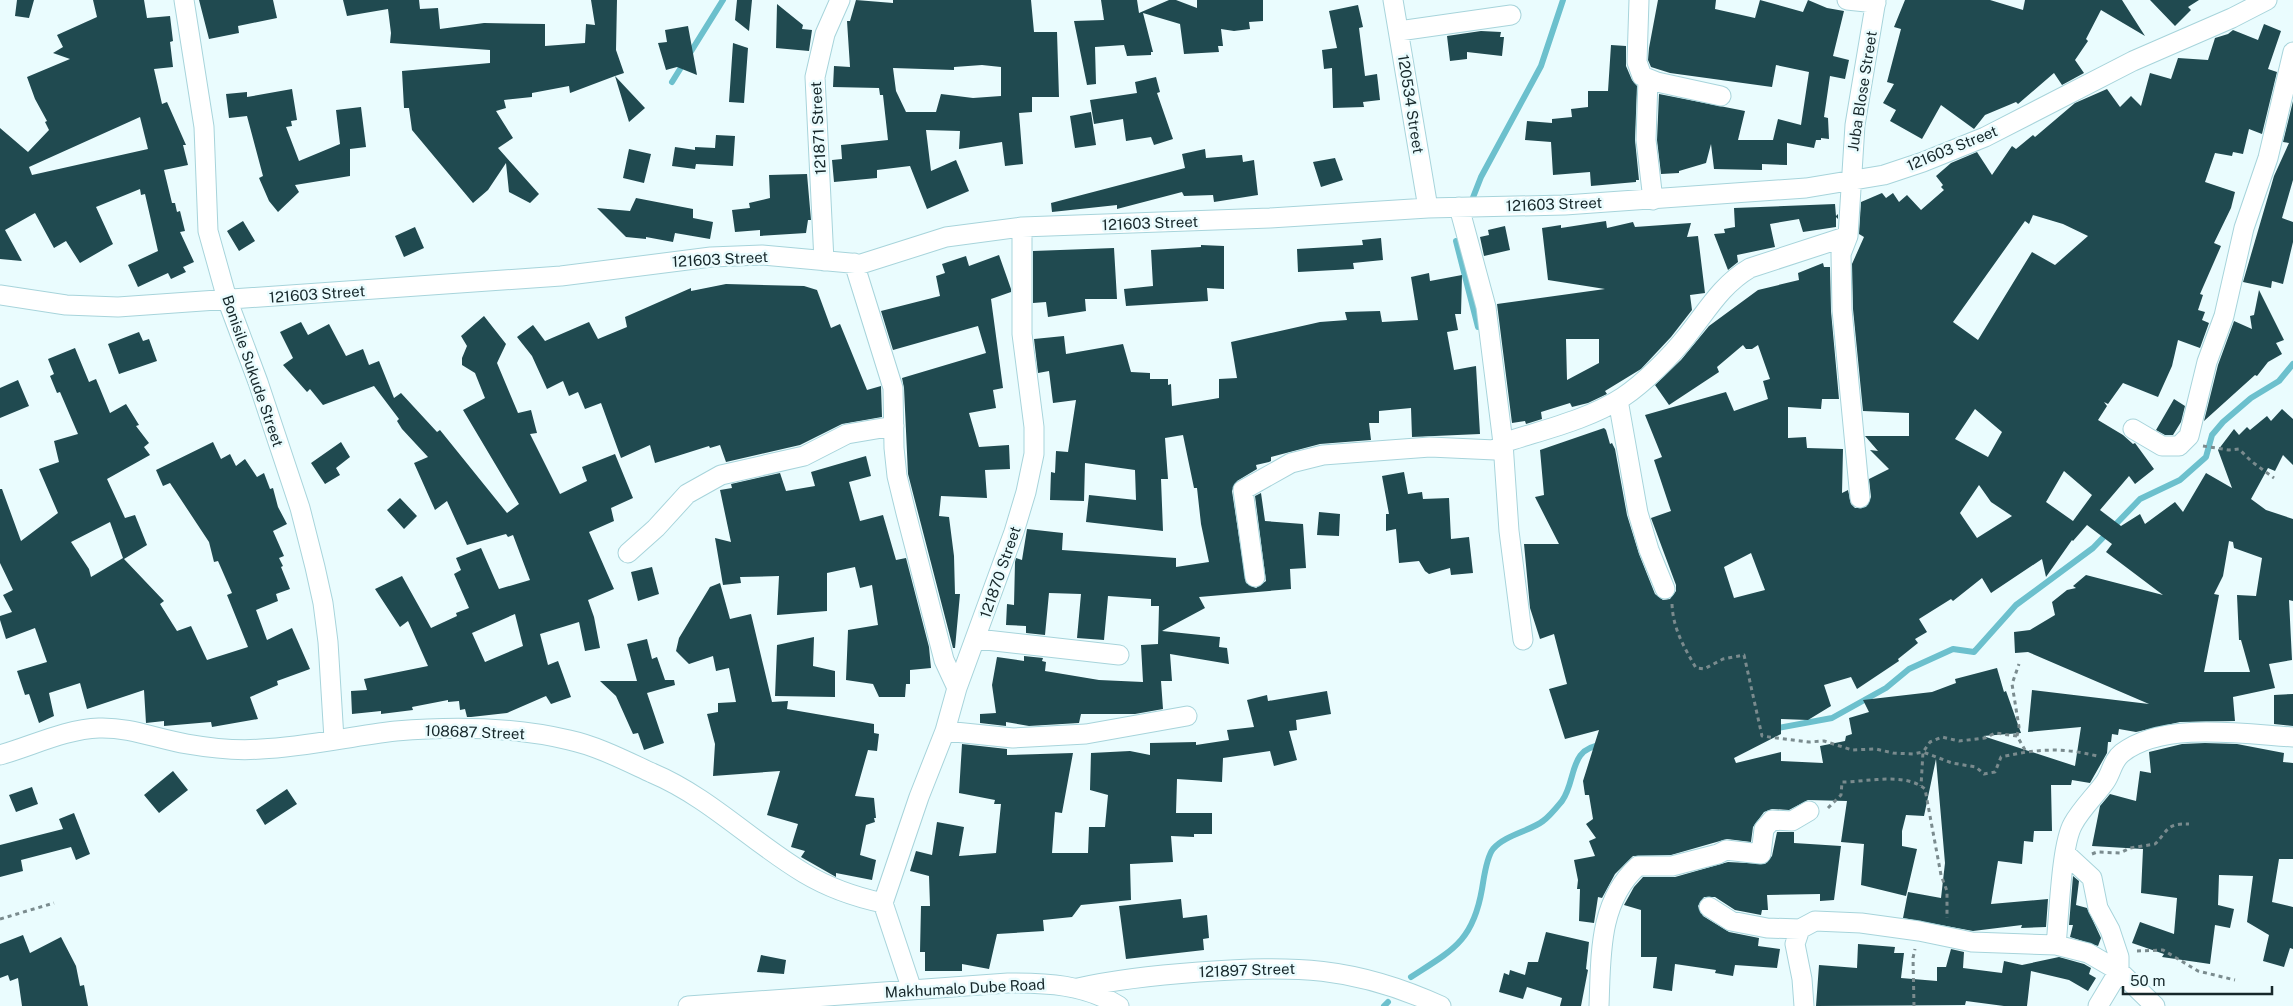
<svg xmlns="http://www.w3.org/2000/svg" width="2293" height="1006" font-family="'Public Sans',sans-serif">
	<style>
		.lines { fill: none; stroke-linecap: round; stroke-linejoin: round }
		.stream { stroke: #6cc0cd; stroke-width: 6 }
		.building { fill: #204a50; fill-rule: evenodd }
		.street-casing { stroke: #a7d4db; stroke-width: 21 }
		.path { stroke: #7a8b8e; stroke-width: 3; stroke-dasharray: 4 4; stroke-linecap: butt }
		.street { stroke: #fff; stroke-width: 19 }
		.labels { text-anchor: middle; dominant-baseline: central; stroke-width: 5; stroke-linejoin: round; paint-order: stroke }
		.street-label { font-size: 15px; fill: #16272a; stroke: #eafcfe }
	</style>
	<rect width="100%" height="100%" fill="#eafcfe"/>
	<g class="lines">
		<!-- stream -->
		<path class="stream" d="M672 82 723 0
			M1472 200 1481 177 1541 66 1563 0
			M1456 241 1478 327
			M1773 729 1832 718 1886 688 1909 669 1953 649 1974 652 2016 605 2093 548 2140 499 2180 480 2206 457 2212 435 2223 422 2251 398 2279 381 2293 364
			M1411 977C1453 950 1473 941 1482 889 1484 878 1486 858 1493 849 1505 835 1530 831 1543 821 1550 816 1557 807 1562 801 1577 780 1568 747 1603 745
			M1384 1006 1388 1002"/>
	</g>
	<!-- building -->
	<path class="building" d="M17 0H34L29 18 15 16Z
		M93 0H144L147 18 170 16 173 41 170 42 173 67 154 69 162 104 167 102 186 145H183L188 165 164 170 172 203H175L177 212 180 211 185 231 180 232 194 262 183 267 186 272 171 279 168 273 138 287 128 265 158 251 145 194 141 195 140 189 96 207 113 244 80 263 66 241 54 248 35 213 5 230 22 261 0 259V128L28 152 49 130 45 122 47 121 35 99 27 77 70 59 53 53 63 47 57 35 97 17ZM140 117 148 149 32 175 29 167Z
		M199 0H273L277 18 238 26 239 33 209 39Z
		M343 0H419L420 9 438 8 440 29 484 23 545 24V46L585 43 586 24 595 25 591 0H617L616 50 624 73 615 76 645 108 629 122 615 76 570 93 569 86 532 93V97L504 100 506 108 496 111 513 138 498 148 539 194 530 203 509 192 506 163 488 190 473 203 412 130 409 108H404L402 71 490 63V50L390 43 391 33 388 9 347 16Z
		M737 0H752L749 31 735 20Z
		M856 0 893 3V0H1031L1034 32H1057L1059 97H1032V112L1019 113 1023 164 1005 166 1002 142 959 149 960 131 926 130 931 171 956 160 969 191 927 209 910 166 877 170V178L834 182 832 160 842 159 841 145 888 140 883 95H880L879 88 833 87 834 66 850 67 847 21H850ZM982 65 1001 67V96L973 98 941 94 936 112H906L896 91 893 68 954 70V67Z
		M1101 0H1137L1139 13 1169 0H1176L1197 8V0H1263V21L1249 22 1250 29 1234 31 1221 29 1223 46H1218L1219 52 1184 54 1180 24 1143 13 1153 52H1151V55L1127 56 1124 45 1095 47 1096 84 1087 85 1074 21 1104 20Z
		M1658 0H1716L1715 9 1755 18 1760 0 1803 12 1808 0 1827 8 1844 11 1833 56 1849 60 1845 79 1830 76 1824 117 1828 118 1829 139 1821 138V140H1816L1814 148 1787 143V165L1762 164V170L1714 169 1711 144 1706 163 1679 171V173L1661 174 1657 140 1659 94 1745 111 1738 140H1773L1778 119 1801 125 1809 72 1776 65 1772 87 1670 73 1651 67 1648 60 1649 48Z
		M1905 0H1990L2023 10 2025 0H2122L2145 36 2101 10 2086 39 2088 41 2075 60 2084 73 2062 85 2054 73 2018 104 2016 102 1985 115 1974 129 1941 105 1922 139 1890 121 1896 110 1883 103 1894 84 1887 82 1901 29 1894 27Z
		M2150 0H2199L2188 7 2191 10 2175 26Z
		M777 4 803 25 802 29 812 30 809 51 776 48Z
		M1358 5 1363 27 1359 28 1365 76 1377 74 1380 100 1363 102 1364 107 1333 108 1332 68 1324 69 1322 50 1337 48 1329 11Z
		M2264 24 2281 31 2268 69 2277 72 2262 134 2249 129 2243 154 2233 152 2232 156 2215 153 2205 182 2235 192 2231 208 2214 243 2221 246 2200 294 2203 295 2198 310 2205 312 2202 320 2209 323 2200 348 2178 340 2172 366 2158 397 2123 383 2108 404 2104 402 2107 406 2098 420 2123 435 2133 444 2135 443 2154 469 2135 484 2129 476 2100 510 2121 526 2140 514 2145 524 2175 502 2183 512 2206 473 2232 488 2218 450 2234 429 2239 435 2247 427 2250 430 2267 416 2271 421 2282 409 2293 419V465L2283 455 2275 471 2268 468 2251 499 2266 510 2293 519V601L2289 600 2292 660 2269 664 2275 688 2233 697 2235 721 2180 722 2136 732 2119 729 2118 735 2112 734 2111 742H2108L2107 753 2090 783 2072 780 2071 785H2051L2052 831H2034L2033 842 2024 841 2022 864 1998 861 1991 904 2048 899 2046 927 2021 928 2022 925 1973 931 1903 918 1908 892 1941 898 1945 863 1936 759 1924 816 1906 815 1902 831V846L1917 849 1906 896 1861 885 1864 844 1841 842 1847 801 1808 800 1789 810 1772 809 1764 812 1753 827 1751 842 1727 839 1671 855 1633 856 1615 874 1602 898 1598 897 1594 923 1579 921 1580 889H1577L1578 880 1574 860 1595 856 1589 841 1596 838 1586 824 1593 819 1589 795H1585L1583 781 1599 730 1565 739 1549 689 1567 684 1554 634 1540 639 1530 608 1524 544H1559L1535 497 1544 495 1540 450 1604 428 1606 430 1610 444 1612 443 1615 449 1627 515 1639 554 1655 594 1663 600 1670 599 1676 591V585L1651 518 1671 511 1654 460 1662 457 1645 415 1726 392 1734 411 1768 399 1763 381 1770 379 1758 345 1752 349H1746L1743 345 1717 367 1719 372 1669 405 1655 385 1681 360 1709 326 1758 290 1799 280 1798 273 1823 263 1824 267H1830L1831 311 1839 399H1822L1821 409 1788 407V438L1806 437 1807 448 1843 449 1842 493 1848 490 1851 504 1855 508 1866 507 1871 497 1869 479 1889 469 1870 450 1878 451 1865 436H1909V413L1863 411 1853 309 1852 264 1864 237 1859 234 1861 202 1882 193 1886 198 1893 193 1899 202 1907 195 1921 210 1944 190 1941 187 1943 185 1936 176 1951 163 1977 152 1992 175 2012 146 2016 149 2033 135 2035 137 2075 103 2107 89 2120 107 2131 96 2141 106 2150 73 2171 79 2178 58 2208 60 2215 38 2228 34 2233 30 2258 40ZM2033 215 2063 224 2088 236 2055 265 2032 252 1978 340 1953 322 2025 221 2029 224ZM1975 409 2002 432 1988 457 1955 439ZM2064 471 2092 495 2073 521 2046 502ZM1979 485 1991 502 2012 516 1977 538 1960 513ZM2087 525 2112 544 2106 552 2163 595 2086 575 2073 586 2076 588 2067 590 2052 602 2055 615 2030 630 2014 632 2015 653 2028 652 2149 704 2032 690 2028 732 2081 727 2075 766 1983 736 2021 733 2006 691 2004 692 1997 668 1955 679 1956 683 1932 692 1863 700 1869 712 1849 718 1852 734 1846 736 1845 741 1820 746 1823 763 1781 761V752L1736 763 1734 758 1781 734V719L1808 720 1831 706 1824 685 1851 677 1857 689 1899 661 1898 659 1918 643 1915 639 1927 632 1919 619 1951 599 1953 601 1982 578 1991 593 2042 559 2046 577 2072 540 2073 541ZM2229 541 2233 542 2234 548 2262 558 2256 596 2237 595 2239 640H2241L2250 672H2204L2219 595 2214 594 2223 576ZM1751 553 1765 590 1734 598 1724 567Z
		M688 26 697 75 677 67 666 70 658 43 667 42 665 30Z
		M1481 31 1501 32 1500 37H1504L1502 56 1467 52V59L1450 61 1447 36Z
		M733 43 748 48 744 103 729 102Z
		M1611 45 1626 46V66L1632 80 1637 86 1635 140 1639 180H1636V182L1591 186 1590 172 1553 175 1551 142 1525 140 1527 121 1552 123V119L1572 117 1571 109 1588 107V91H1608Z
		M1156 77 1160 92 1157 93 1173 139 1154 145 1151 137 1126 141 1123 119 1094 124 1090 100 1137 93 1135 82Z
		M292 89 297 120 291 121 292 126 286 127 299 161 340 144 336 110 361 107 366 147 350 149V176L295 185 299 192 278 212 269 201 259 178 263 176 247 116 229 118 226 94 247 92V97Z
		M2293 101V180L2282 218 2293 222V242L2283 284 2272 281 2271 288 2243 282 2274 176 2289 143 2283 142Z
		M1091 112 1096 145 1075 148 1070 116Z
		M716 135 735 136 733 166 696 164 695 169 672 166 675 147 695 150V147L715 148Z
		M629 149 651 154 644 183 623 178Z
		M1205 149 1206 158 1242 155 1243 162 1254 160 1258 195 1214 202 1213 195 1184 196 1182 192 1117 209V205L1052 212 1051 203 1185 168 1182 154Z
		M1335 158 1343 180 1321 187 1313 162Z
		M807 174 811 220H808L806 233 760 236V230L735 232 732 210 750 208 749 203 770 198 769 175Z
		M636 198 693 209V218L713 222 710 239 675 233 673 242 646 237V239L626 237 597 208 630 211Z
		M1835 204 1836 216 1838 214V219L1836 217V227L1803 232 1799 219 1770 224 1775 247 1737 255 1738 262 1728 270 1714 234 1725 233 1724 229 1735 227 1734 208Z
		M243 221 255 241 239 251 227 231Z
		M1606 221 1607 228 1633 222 1635 227 1691 223 1687 237 1698 236 1705 293 1690 295 1692 310 1671 337 1641 369 1605 391 1607 394 1588 403 1572 407 1570 403 1541 412 1542 419 1526 424 1525 421 1512 423 1497 304 1605 289 1548 280 1542 228 1561 225V228ZM1566 339H1599V363L1567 380Z
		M1505 226 1510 250 1484 256 1480 237 1489 235 1488 230Z
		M415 227 424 248 404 257 395 236Z
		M1381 238 1383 260 1353 263 1354 269 1298 272 1297 249 1363 245 1362 240Z
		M1201 245 1224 246V289L1207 288 1208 301 1126 306 1124 289 1153 286 1151 250 1201 247Z
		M1114 248 1117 299H1085L1086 311 1048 317 1046 302 1033 303V251Z
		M999 255 1011 289V292L991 299 1003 388 993 390 996 408 969 413 979 447 1009 445 1010 469 985 470 987 498 941 496 939 516 949 517 954 556 955 594H960L955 648H953L908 474 904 388 902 378 986 353 978 326 893 350 881 311 940 296 936 276 945 273 942 264 966 256 969 266Z
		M1429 273 1430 281 1462 275 1461 314H1455L1458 330 1447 332 1454 370 1476 366 1480 434 1412 437 1411 408 1379 411V423H1369L1371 440 1320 444 1271 457V461L1269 462 1256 465 1257 469 1237 481 1232 491 1246 583 1256 588 1266 581 1255 496 1261 493 1265 521 1303 524 1306 568 1290 569 1291 589 1199 597 1205 608 1162 631 1220 637 1219 647 1227 648 1229 664 1170 654 1172 681H1161L1163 709 1135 714H1081L1079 723 1029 726 1006 722V726L980 723V714L996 713 992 685 997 657 1024 661V656L1043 658 1042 661 1046 662 1045 671 1099 680 1143 682 1141 645 1158 644 1159 606H1151V599L1108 596 1104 640 1077 638 1081 594 1049 593 1045 635 1026 633V626L1006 625 1007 604 1014 605 1015 562 1016 558 1022 560 1027 529 1063 533 1062 550 1176 558V567L1209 562 1201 524 1197 488H1194L1183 435 1165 438 1168 479H1161L1163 531 1086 522 1089 495 1136 500 1135 470 1085 463 1084 501 1050 500 1051 472 1055 473 1056 451 1068 452 1076 400 1053 403 1049 371 1038 373 1034 339 1064 336 1066 354 1123 344 1131 372 1150 373V379H1168V385L1171 384 1172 406 1219 398V379L1237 378 1231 342 1320 322 1347 320 1345 312 1380 311 1382 322 1418 320 1411 277Z
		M726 284 804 286 817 290 831 328 840 324 867 390 881 386 882 417 842 424 800 445 726 462 720 445 710 448 709 446 655 463 650 445 621 458 601 403 585 409 578 392 569 396 563 381 547 389 532 356 517 337 533 325 545 341 589 322 598 339 627 327 625 317 691 288V291Z
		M2259 290 2284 340 2276 343 2282 354 2268 362 2257 376 2255 375 2204 421 2218 365 2233 324 2234 321 2252 329 2250 316 2254 315Z
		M484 316 506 344 497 363 518 413 531 410 537 433 530 434 560 494 587 481 582 467 615 454 633 498 611 508 614 521 589 532 614 589 588 600 594 617 600 648 585 651 579 622 540 634 548 665 558 661 571 697 551 704 546 696 507 713 471 717H467L465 709 460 710 459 701 448 702V700L412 707 413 710 381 714V711L352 714 351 691 367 690 364 679 428 666 408 621 400 627 375 589 402 576 431 628 457 616 456 613 469 608 454 574 461 570 456 558 481 548 499 589 530 580 513 535 508 537 506 534 467 545 447 501 435 510 414 463 428 457 402 429 397 421 399 419 374 386 323 405 310 389 307 392 283 365 293 358 280 332 301 322 308 335 329 324 346 356 363 349 369 365 379 361 394 398 401 393 437 432 440 430 507 513 519 504 463 410 485 398 475 373 462 365V358L467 346 461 336ZM515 614 523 646 485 662 472 633Z
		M139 332 143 341 149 339 157 361 119 374 108 344Z
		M75 348 89 382 96 379 110 413 126 404 139 425 136 426 149 443 144 447 150 455 107 479 125 518 135 515 147 545 124 559 164 601 160 604 177 631 191 626 207 660 248 647 227 595 232 593 218 561 214 562 209 542 170 483 163 486 156 470 213 442 221 459 230 454 236 466 245 459 257 477 264 473 270 489 273 488 278 507 287 524 273 531 284 556 279 558 283 566 281 567 290 589 276 594 278 601 256 610 267 640 292 628 310 669 277 681 278 685 250 697 258 719 212 727 211 722 164 726V721L146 723 144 690 87 709 80 683 49 693 54 716 39 723 29 694 25 695 17 671 47 662 35 628 6 639 0 620V616L12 612 3 595 13 590 0 563V489H2L21 541 58 513 39 469 59 462 54 441 78 434 60 392 57 393 50 376 54 374 48 359ZM110 522 123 558 91 577 89 569 71 542Z
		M18 380 29 406 0 418V388Z
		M2174 399 2185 406 2181 422 2173 435H2165L2156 430Z
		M341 442 350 457 336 468 340 475 325 484 311 463Z
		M866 456 871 476 849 482 860 521 883 515 896 560 906 558 929 647 931 668 910 670V684H906L905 697H879L873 684 846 680 848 630 878 625 872 585 860 588 855 567 827 573V611L777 615 779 576 740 577 741 583 723 585 715 538 731 542 720 490 732 488 731 484 780 473 786 491 815 486 811 472Z
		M1404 472 1408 494 1422 492 1423 499 1449 498 1451 539 1469 537 1473 573 1451 575 1450 568 1429 574 1425 571 1419 561 1399 563 1396 529 1386 531V514H1389L1382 476Z
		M400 498 417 516 404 529 387 510Z
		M1319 512 1340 514 1339 536 1317 535Z
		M652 567 659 594 638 601 631 572Z
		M720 583 730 619 751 614 772 702 788 701 787 709 874 724V733L879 734 877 751 868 750 855 796 874 798 876 818H874L875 822 866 825 860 855 876 860 872 880 836 873V877L801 857 805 851 791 847 798 824 767 815 780 771 713 776 715 744 707 714 718 712V703L736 702 729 668 716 671 713 656 689 664 676 651 679 638 710 587Z
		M814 637 813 666 835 671V697L775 696 777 645Z
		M647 639 652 659 657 657 665 680H674L675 685 647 693 664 743 644 750 638 733 633 734 616 696 600 681H637L627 644Z
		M1327 691 1331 714 1296 720 1297 730 1289 731 1297 760 1274 766 1270 751 1223 758 1222 782 1177 779 1176 813H1212V834H1194V837L1171 836 1173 862 1130 864 1131 900 1081 905 1072 917 1043 920 1044 931 997 934 989 969 962 964V971H925V952H920L921 906H930L929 876 910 871 916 851 932 855 937 822 964 827 959 856 996 853 1001 804H994L995 800 959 793 962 744 1007 749V755L1073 753 1062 813 1055 812 1052 853H1088L1089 827H1105L1108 795 1090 790 1091 753 1130 751 1150 755V743L1196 742V745L1229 740 1227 730 1254 727 1247 700 1267 695 1268 701Z
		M2293 694V726L2274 724V695Z
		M2205 743 2237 744 2284 753 2283 762 2293 763V859H2279L2272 902 2293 907V949L2290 948 2284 967 2263 961 2269 935 2247 922 2253 876 2219 875 2218 905 2234 909 2230 928 2215 925 2210 964 2162 957 2164 954 2132 943 2140 922 2174 934 2177 898 2141 893 2143 849 2092 846 2100 806 2110 794 2136 801 2140 771 2151 773 2149 752 2182 744Z
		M173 771 188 790 159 813 144 795Z
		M32 787 38 804 16 812 9 795Z
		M287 789 297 804 265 825 256 810Z
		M74 813 90 854 76 860 71 847 21 860 23 871 0 877V845L63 829 59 819Z
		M1777 832H1794V843L1841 846 1834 900 1820 901V894L1767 895 1768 910H1762L1761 915 1735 910 1715 897H1704L1698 906 1703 916 1729 932 1759 938 1758 946 1780 949 1777 968 1735 965 1733 976 1715 973 1716 970 1675 964 1672 991 1653 988 1657 957H1641V910L1624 905 1634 887 1643 877H1675L1728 862 1765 864 1772 856Z
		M2073 876 2079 881 2076 905 2087 908 2101 938 2098 946 2070 937 2073 925H2069Z
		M1181 899 1183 918 1207 915 1209 938 1203 939 1204 950 1126 959 1119 906Z
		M1546 932 1589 942 1586 969 1588 970 1581 1006H1560L1562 998 1527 987 1523 999 1499 992 1504 973 1509 975 1510 970 1525 975 1528 962H1538Z
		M23 935 30 953 61 937 76 966 80 986 84 985 88 1006H22L18 978 10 981 8 975 0 978V944Z
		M1858 944 1895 947 1894 953H1904L1901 978 1937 981V967H1946L1951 949 1964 952 1963 968 2002 973 2004 961 2022 965 2059 957 2084 964 2091 968 2089 974 2096 978 2088 991 2069 980 2031 971 2027 1006H2004L1966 1001 1965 1005 1816 1006 1819 965 1857 968Z
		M761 955 786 960 784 974 757 972Z"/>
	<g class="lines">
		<defs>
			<path id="street" d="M184 0 204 127 208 231 227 299 258 382 300 508 315 567 323 603 328 642 334 739
				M1393 0 1428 208
				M1639 0 1637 62 1642 76 1657 82 1721 96
				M1847 0 1876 3
				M1399 31 1511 15
				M1648 79 1646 140 1653 200
				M1459 207 1486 307 1503 443 1509 531 1523 640
				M824 261 815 77 825 34 840 0
				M854 263 893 388 894 448 897 476 906 513 944 660 957 688
				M0 295 66 305 118 307 561 276 711 257 762 255 861 264 946 237 1022 227 1270 218 1428 208 1565 205 1806 188 1884 175 1923 162 1985 137 2133 61 2232 18 2267 0
				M1618 400 1638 513 1649 550 1665 589
				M2133 429 2162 446H2179L2189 436 2207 362 2224 316 2244 228 2268 158 2293 52
				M1860 498 1842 310 1841 254 1848 236 1855 125 1876 0
				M628 553 656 528 687 494 721 475 804 456 847 434 894 426
				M1255 577 1243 490 1291 463 1323 455 1430 447 1495 450 1503 443C1542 430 1588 420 1623 397 1644 383 1671 356 1686 337 1707 311 1721 285 1750 268L1848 236
				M977 639 1119 655
				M945 731 1013 738 1086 734 1187 716
				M0 755C32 746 66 729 99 728 130 727 157 739 187 744 210 748 237 751 261 749 307 747 351 736 396 731 453 726 514 727 569 740 597 746 626 761 652 773 709 797 752 842 804 873 829 888 855 897 883 903L912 990
				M883 903 919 797 945 731 957 688 1014 532 1026 492 1034 454V427L1022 334V227
				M1709 907 1731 921 1767 928 1800 929
				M2056 945C2059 918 2061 845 2073 824 2081 809 2095 796 2105 782 2112 772 2112 761 2122 753 2163 721 2244 734 2293 737
				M1078 988C1118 979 1158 975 1199 972 1293 965 1354 966 1441 1006
				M688 1006 1008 983C1046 983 1085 984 1119 1006
				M1599 1006C1601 957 1598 902 1638 866H1672L1718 854 1726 850 1761 854 1764 829 1772 820 1792 821 1809 811
				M1804 1006 1802 979 1795 944 1800 929 1815 921 1861 923 1919 931 1972 942 2056 945 2088 953 2119 971V957L2110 930 2098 908 2092 878 2066 854
				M2098 1006 2119 971 2155 1006"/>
		</defs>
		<!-- street casing -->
		<use href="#street" class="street-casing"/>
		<!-- path -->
		<path class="path" d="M2203 446 2229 450 2239 449 2251 461 2274 478
			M1672 604C1673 629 1684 647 1696 668L1704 669 1723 659 1744 655 1762 736 1809 742 1824 741 1852 750 1876 749 1893 753 1913 754 1923 752 1921 786
			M2017 736 2019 727 2012 684 2019 664
			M2025 750 2017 736 1995 733 1985 738 1959 741 1942 737 1930 742 1923 752 1952 763 1976 767 1984 774 1995 772 2001 757C2037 749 2061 747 2097 756
			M1828 808 1841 795 1842 782C1867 782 1905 772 1925 789L1941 875 1947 891V918
			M2092 854 2097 852 2120 853 2130 848 2155 844C2168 831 2166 823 2189 824
			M0 919 54 903
			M2137 951 2163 950 2198 971 2235 980
			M1914 1006 1913 958 1915 949"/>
		<!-- street -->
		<use href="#street" class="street"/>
	</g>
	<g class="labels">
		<!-- street labels -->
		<g class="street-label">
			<text transform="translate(1862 91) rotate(-81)">Juba Blose Street</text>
			<text transform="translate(1411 104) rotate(81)">120534 Street</text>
			<text transform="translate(818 128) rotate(-93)">121871 Street</text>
			<text transform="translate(1952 148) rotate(-22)">121603 Street</text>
			<text transform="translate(1554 204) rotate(-2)">121603 Street</text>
			<text transform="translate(1150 223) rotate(-2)">121603 Street</text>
			<text transform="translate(720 259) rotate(-3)">121603 Street</text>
			<text transform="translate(317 294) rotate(-4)">121603 Street</text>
			<text transform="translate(253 371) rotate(71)">Bonisile Sukude Street</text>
			<text transform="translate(1000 572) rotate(-71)">121870 Street</text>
			<text transform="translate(475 732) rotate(2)">108687 Street</text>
			<text transform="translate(1247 970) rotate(-2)">121897 Street</text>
			<text transform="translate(965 988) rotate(-3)">Makhumalo Dube Road</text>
		</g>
	</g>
	<!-- scale -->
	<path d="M2123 986v8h149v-8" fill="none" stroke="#16272a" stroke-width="2.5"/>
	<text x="2130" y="986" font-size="15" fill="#16272a" stroke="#eafcfe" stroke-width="4" paint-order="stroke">50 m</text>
</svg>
